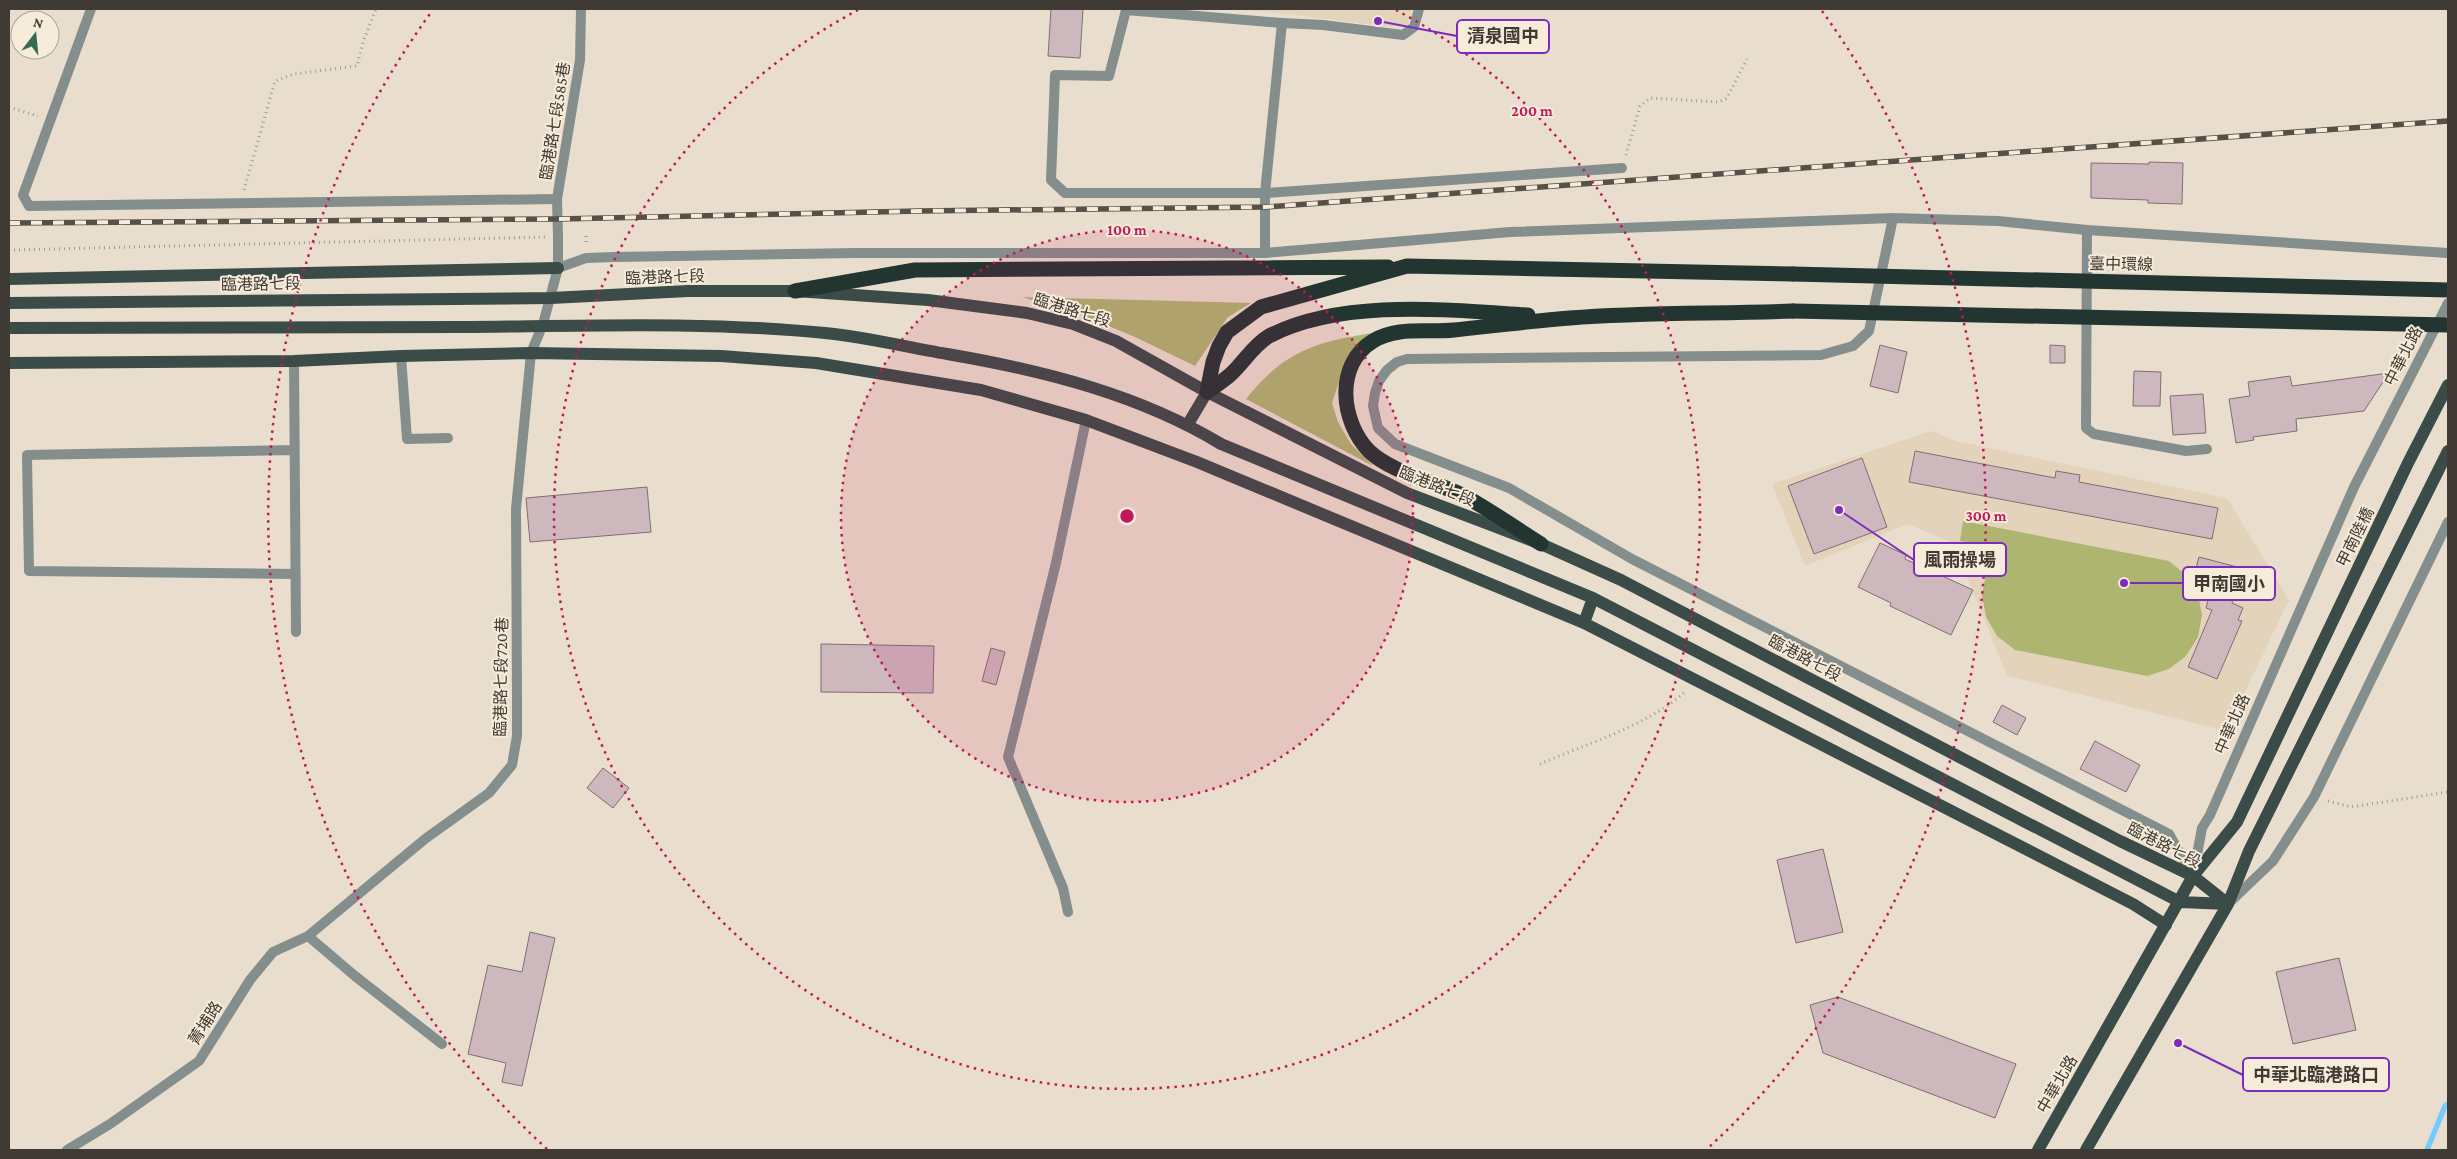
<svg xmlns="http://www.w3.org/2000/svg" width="2457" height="1159" font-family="'Crimson Pro','Noto Sans TC',serif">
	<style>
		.built { fill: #e3d3bb }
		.green { fill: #aeb570 }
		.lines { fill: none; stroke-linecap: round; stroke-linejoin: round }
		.stream { stroke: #76cbfe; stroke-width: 5.5 }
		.building { fill: #cdb8be; stroke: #816d73 }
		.path { stroke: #a1998c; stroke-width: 3; stroke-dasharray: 1 4; stroke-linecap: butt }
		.lane { stroke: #848e8c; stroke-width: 10 }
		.street { stroke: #848e8c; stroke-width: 10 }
		.primary { stroke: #3b4c48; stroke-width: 12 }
		.highway { stroke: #223531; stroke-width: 15 }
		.rail-casing { stroke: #565148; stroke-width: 5.5 }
		.rail { stroke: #f7ebda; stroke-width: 4; stroke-dasharray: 11; stroke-linecap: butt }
		.highway-bridge { stroke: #223531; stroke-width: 15 }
		.ring { fill: none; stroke: #c2185b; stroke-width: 2.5; stroke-dasharray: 2.5 5 }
		.labels { text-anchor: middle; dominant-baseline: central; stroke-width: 4; stroke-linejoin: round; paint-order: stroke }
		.street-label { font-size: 16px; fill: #3f3b34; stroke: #f7ebda }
		.centre { fill: #c2185b; stroke: #f7ebda; stroke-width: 2.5 }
		.ring-label { font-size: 15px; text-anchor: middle; font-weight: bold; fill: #c2185b; stroke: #f7ebda; stroke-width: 4; stroke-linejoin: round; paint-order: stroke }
		.leader { fill: none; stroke: #7b2cbf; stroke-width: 2 }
		.callout-dot { fill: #7b2cbf; stroke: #f7ebda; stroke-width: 2 }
		.callout { fill: #f7ebda; stroke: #7b2cbf; stroke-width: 2 }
		.callout-label { font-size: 18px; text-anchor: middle; font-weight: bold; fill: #3f3b34 }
	</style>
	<rect width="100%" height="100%" fill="#e9decd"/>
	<!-- built -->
	<path class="built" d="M1219 9H1412L1407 25 1391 27 1272 12Z
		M1931 431 1956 441 2227 498 2289 600 2226 731 2007 676 1954 544 1908 524 1805 566 1772 484Z"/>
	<!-- green -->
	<path class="green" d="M1022 297 1251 303 1228 317 1195 366 1135 337 1082 315Z
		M1384 331 1343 370 1332 403 1338 422 1351 444 1373 466 1246 399C1287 347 1321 341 1384 331Z
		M1963 521 2169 561 2186 575 2198 594 2202 615 2198 637 2186 656 2169 669 2147 676 2015 650 1997 636 1986 617 1982 595 1986 574 1998 555 2005 549 1960 541Z"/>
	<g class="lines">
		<!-- stream -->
		<path class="stream" d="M2427 1150 2445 1106 2448 1104"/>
	</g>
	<!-- building -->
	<path class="building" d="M1051 9H1083L1080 58 1048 56Z
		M2149 162 2183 163 2182 204 2148 203V200L2091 198V163L2149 164Z
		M1880 345 1907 352 1898 393 1870 386Z
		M2050 345 2065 346V363H2050Z
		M2134 371 2161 372 2160 406H2133Z
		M2389 373 2364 411 2296 419 2297 431 2253 437 2254 440 2236 443 2229 399 2250 396 2248 382 2290 376 2292 386Z
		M2203 394 2206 433 2173 435 2170 396Z
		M1915 451 2055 478 2056 471 2080 475 2079 482 2218 508 2212 539 1909 482Z
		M1862 458 1887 527 1814 554 1788 486Z
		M647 487 651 532 530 542 526 498Z
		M1880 543 1906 555 1905 559 1973 590 1951 635 1890 606 1891 603 1858 587Z
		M2199 557 2241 568 2232 603 2243 608 2238 620 2242 621 2217 679 2188 667 2212 610 2206 608 2214 577 2195 572Z
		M821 644 934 646 933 693 821 692Z
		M991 648 1005 652 996 685 982 681Z
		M2002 705 2026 718 2017 735 1993 722Z
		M2095 741 2140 765 2126 792 2080 769Z
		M603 768 629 788 613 808 587 788Z
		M1823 849 1843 932 1796 943 1777 860Z
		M530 932 555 938 522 1086 502 1082 506 1063 468 1054 488 965 522 972Z
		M2339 958 2356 1030 2293 1044 2276 972Z
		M1838 997 2016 1064 1995 1118 1823 1053 1810 1005Z"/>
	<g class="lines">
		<!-- path -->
		<path class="path" d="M9 107 38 116
			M1626 155 1640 106 1650 98 1719 102 1727 98 1747 59
			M244 190 275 81 294 74 357 66 364 39 376 9
			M586 236V245
			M9 250 545 237
			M1540 764C1586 744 1649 725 1686 691
			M2328 801 2351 807 2448 792"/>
		<!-- lane -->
		<path class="lane" d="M1282 23 1126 10 1109 76 1055 75 1051 180 1065 193H1265L1622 168
			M2087 230 2086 428 2094 434 2186 451 2207 449
			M558 237 557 199 580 60 581 9
			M401 356 407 439 448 438
			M294 361 296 632
			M293 450 27 455 29 571 295 574
			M1068 912 1063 888 1008 757 1056 563 1086 420
			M308 936 355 976 442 1044
			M67 1150 110 1124 199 1061 250 980 273 952 308 936 425 839 489 793 512 765 517 736V695L516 509 531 353 543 324"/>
		<!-- street -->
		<path class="street" d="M91 9 23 195 29 206 557 199
			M1893 218 1869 331 1853 346 1821 355 1407 359 1397 362 1387 370 1379 381 1375 393 1373 406 1378 428 1395 444 1509 488 1632 559 2169 834 2193 876
			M1265 253V193L1282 23 1323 25 1403 35 1414 27 1419 9
			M558 268 586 258 615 257 856 253H1265L1510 232 1893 218 1998 221 2087 230 2448 253
			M543 324 558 268V237
			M2193 876 2202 828 2210 815 2354 487 2448 303
			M2229 903 2273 861 2314 797 2448 522"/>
		<!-- primary -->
		<path class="primary" d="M9 279 558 268
			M9 303 551 298 688 291H795L928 300 1027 313 1073 324 1116 341 1207 392 1407 493 1541 544 1621 580 2120 841 2193 876 2228 904
			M9 328C159 327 310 328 460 327 581 326 704 321 825 333 867 337 910 348 953 355 1045 371 1140 395 1221 444L1593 598 2180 902 2228 904
			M9 363 294 361 401 356 531 353 721 356 816 363 981 390 1086 420 1197 462 1584 623 2133 904 2166 925
			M1188 424 1207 392
			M1584 623 1593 598
			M2038 1150 2193 876 2237 822 2408 463 2448 385
			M2086 1150 2228 904 2249 851 2448 451"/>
		<!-- highway -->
		<path class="highway" d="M795 291 915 270 1388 267
			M1207 392 1213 362 1219 346 1227 332 1261 307 1407 266 1793 274
			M1207 392C1216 385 1227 379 1234 371 1245 360 1255 344 1269 336 1343 298 1448 310 1528 315
			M1541 544C1517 529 1493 512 1468 498 1439 482 1393 474 1369 451 1341 422 1334 365 1373 341 1398 326 1426 333 1454 330 1492 326 1531 321 1570 318 1644 312 1719 314 1793 311"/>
		<defs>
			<path id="rail" d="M9 223 559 219 919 211 1265 207 2448 121"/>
		</defs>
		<!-- rail casing -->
		<use href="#rail" class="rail-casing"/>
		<!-- rail -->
		<use href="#rail" class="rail"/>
		<!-- highway-bridge -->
		<path class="highway-bridge" d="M1793 274 2448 290
			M1793 311 2448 325"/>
	</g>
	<!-- distance rings -->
	<circle cx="1127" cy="516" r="286" fill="#c2185b" fill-opacity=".12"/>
	<g class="ring">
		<circle cx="1127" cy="516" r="286"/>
		<path d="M1396 10A573 573 0 1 1 858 10"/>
		<path d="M547 1149A859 859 0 0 1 432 11M1822 11A859 859 0 0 1 1707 1149"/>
	</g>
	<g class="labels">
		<!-- street labels -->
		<g class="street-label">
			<text transform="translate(555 121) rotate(-81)">臨港路七段585巷</text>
			<text transform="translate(2121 264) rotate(1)">臺中環線</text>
			<text transform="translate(665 277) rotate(-2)">臨港路七段</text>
			<text transform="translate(261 284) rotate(-1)">臨港路七段</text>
			<text transform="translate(1072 310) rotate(17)">臨港路七段</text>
			<text transform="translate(2403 356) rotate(-63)">中華北路</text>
			<text transform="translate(1437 486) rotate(22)">臨港路七段</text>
			<text transform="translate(2355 537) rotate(-64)">甲南陸橋</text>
			<text transform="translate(1805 658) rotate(28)">臨港路七段</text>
			<text transform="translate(501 677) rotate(-89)">臨港路七段720巷</text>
			<text transform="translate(2232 724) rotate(-66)">中華北路</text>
			<text transform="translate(2164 845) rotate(27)">臨港路七段</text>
			<text transform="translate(205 1023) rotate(-58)">菁埔路</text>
			<text transform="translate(2057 1084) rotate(-60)">中華北路</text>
		</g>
	</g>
	<circle cx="1127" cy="516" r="8" class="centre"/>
	<g class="ring-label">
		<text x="1532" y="116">200 m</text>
		<text x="1127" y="235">100 m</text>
		<text x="1986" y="521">300 m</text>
	</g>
	<!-- callouts -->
	<path class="leader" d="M1378 21L1457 36M1839 510L1914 560M2124 583L2183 583M2178 1043L2243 1075"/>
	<g class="callout-dot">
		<circle cx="1378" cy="21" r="5"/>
		<circle cx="1839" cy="510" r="5"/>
		<circle cx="2124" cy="583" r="5"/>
		<circle cx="2178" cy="1043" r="5"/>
	</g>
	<g class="callout">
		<rect x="1457" y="20" width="92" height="33" rx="5"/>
		<rect x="1914" y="543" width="92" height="33" rx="5"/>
		<rect x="2183" y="567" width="92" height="33" rx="5"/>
		<rect x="2243" y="1058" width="146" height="33" rx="5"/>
	</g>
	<g class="callout-label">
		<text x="1503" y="42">清泉國中</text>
		<text x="1960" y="566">風雨操場</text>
		<text x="2229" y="590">甲南國小</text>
		<text x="2316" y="1081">中華北臨港路口</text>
	</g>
	<!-- border -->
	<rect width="2457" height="1159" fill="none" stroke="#3f3b34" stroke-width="20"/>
	<!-- north arrow -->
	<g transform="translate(35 35) rotate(16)"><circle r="24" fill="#f7ebda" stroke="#ada598"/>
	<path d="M0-4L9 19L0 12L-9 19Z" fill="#346b52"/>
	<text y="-8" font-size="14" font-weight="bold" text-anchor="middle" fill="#3f3b34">N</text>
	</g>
</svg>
